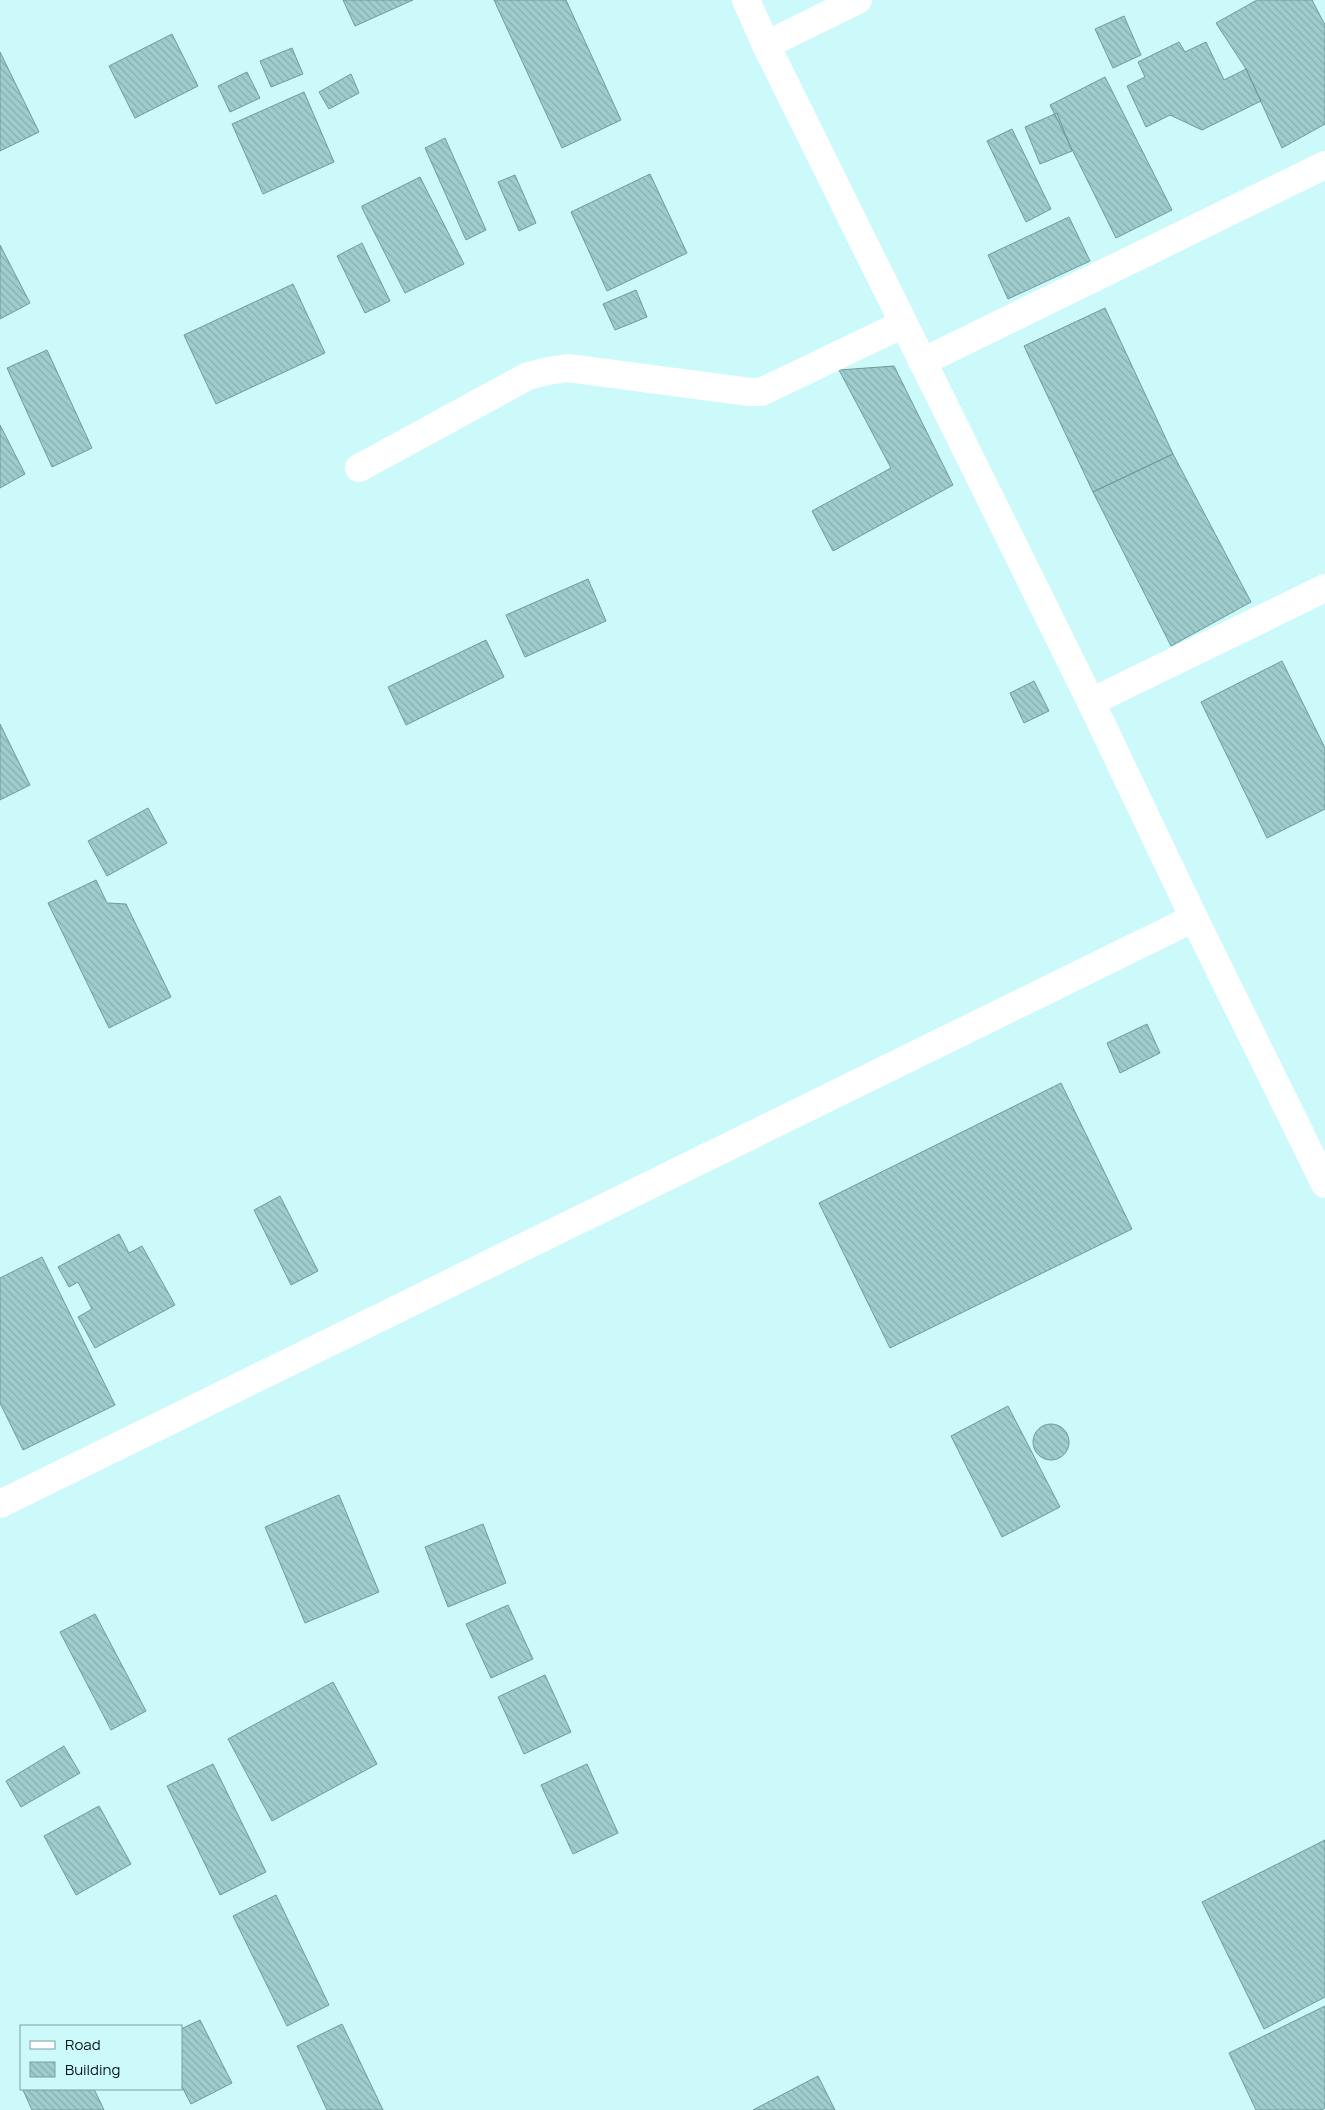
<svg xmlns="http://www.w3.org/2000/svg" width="1325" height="2110" font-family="Manrope,sans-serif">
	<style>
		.building { fill: url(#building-back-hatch); stroke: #709b9d }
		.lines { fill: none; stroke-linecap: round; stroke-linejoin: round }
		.street { stroke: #fff; stroke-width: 28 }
		.secondary { stroke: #fff; stroke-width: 28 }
	</style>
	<defs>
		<pattern id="building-back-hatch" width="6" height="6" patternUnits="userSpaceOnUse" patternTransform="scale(1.25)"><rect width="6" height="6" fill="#9fcccd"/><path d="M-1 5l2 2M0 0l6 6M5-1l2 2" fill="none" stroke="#87aeaf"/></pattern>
	</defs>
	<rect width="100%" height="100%" fill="#ccfafb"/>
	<!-- building -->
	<path class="building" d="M343 0H413L355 26Z
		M494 0H566L621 120 562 148Z
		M1257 0H1312L1325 25V124L1282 148 1246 69 1216 23Z
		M1124 16 1141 55 1113 68 1095 29Z
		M172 34 198 86 135 118 109 66Z
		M1179 42 1185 52 1206 42 1224 80 1246 69 1261 101 1202 130 1170 115 1146 127 1127 86 1145 77 1138 62Z
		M292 48 303 74 271 87 260 61Z
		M0 52 39 132 0 151Z
		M247 72 260 98 230 112 218 86Z
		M351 74 359 93 329 109 319 92Z
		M1105 77 1172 210 1116 238 1050 105Z
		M304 92 334 162 263 194 232 124Z
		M1057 113 1072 151 1040 164 1025 127Z
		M1012 129 1051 209 1026 222 987 141Z
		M445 138 486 230 466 240 425 148Z
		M650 174 687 253 607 291 571 212Z
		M515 175 536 223 519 231 498 182Z
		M420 177 464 264 405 293 362 208V206Z
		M1069 217 1090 261 1008 299 988 255Z
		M362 243 390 301 365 313 337 256Z
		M0 245 30 303 0 319Z
		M293 284 325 353 216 404 184 335Z
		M636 290 647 317 615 330 603 304Z
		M1105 308 1173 454 1093 492 1024 346Z
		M47 350 92 448 52 467 7 368Z
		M894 366 953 485 833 551 812 511 891 468 839 370Z
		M0 425 25 474 0 488Z
		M1173 454 1251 602 1171 646 1093 492Z
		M588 579 606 621 525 657 506 615Z
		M486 640 504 677 406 725 388 687Z
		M1282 661 1325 748V809L1267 838 1201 702Z
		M1034 681 1049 711 1024 723 1010 693Z
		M0 724 30 785 0 800Z
		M148 808 167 843 107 876 88 841Z
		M96 880 107 903 126 904 171 997 109 1028 48 903Z
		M1147 1024 1160 1053 1120 1073 1107 1043Z
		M1061 1083 1132 1229 890 1348 819 1203Z
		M280 1196 318 1271 291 1285 254 1210Z
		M119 1234 129 1253 142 1246 175 1305 95 1348 78 1317 92 1309 78 1282 69 1287 58 1267Z
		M42 1257 115 1405 23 1450 0 1403V1278Z
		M1008 1406 1060 1507 1002 1537 951 1436Z
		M1033 1442a18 18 0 1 1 36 0a18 18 0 1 1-36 0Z
		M339 1495 379 1592 305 1623 265 1527Z
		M483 1524 506 1583 448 1607 425 1547Z
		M508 1605 533 1659 491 1678 466 1624Z
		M95 1614 146 1711 111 1730 60 1632Z
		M545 1675 571 1732 524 1754 498 1697Z
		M333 1682 377 1764 272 1821 228 1739Z
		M64 1746 80 1773 21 1807 6 1781Z
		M213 1764 266 1872 220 1895 167 1786Z
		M587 1764 618 1833 573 1854 541 1785Z
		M99 1806 131 1864 76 1895 44 1836Z
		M1325 1840V1997L1264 2029 1202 1902Z
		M276 1895 329 2005 287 2026 233 1916Z
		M1325 2006V2108L1322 2110H1256L1229 2053Z
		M200 2020 232 2083 191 2104 181 2085V2029Z
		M342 2024 383 2110H327L297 2046Z
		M818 2076 835 2110H753Z
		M26 2089H94L104 2110H32L23 2090Z"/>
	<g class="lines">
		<!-- street -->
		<path class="street" d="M766 45 858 0
			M922 362 1325 165
			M359 468 528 376 548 371 568 368 750 392H761L903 324
			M1091 702 1325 588
			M0 1504 1194 918"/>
		<!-- secondary -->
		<path class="secondary" d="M746 0 766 45 1091 702 1194 918 1325 1184"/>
	</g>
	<!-- legend -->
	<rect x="20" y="2025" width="162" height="65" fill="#ccfafb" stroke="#7c9e9f"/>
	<rect x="30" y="2041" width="25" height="8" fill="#ffffff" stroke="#7c9e9f"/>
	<text x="65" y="2050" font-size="15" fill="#041515">Road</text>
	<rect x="30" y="2062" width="25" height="15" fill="url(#building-back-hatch)" stroke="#7c9e9f"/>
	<text x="65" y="2075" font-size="15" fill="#041515">Building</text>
</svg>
